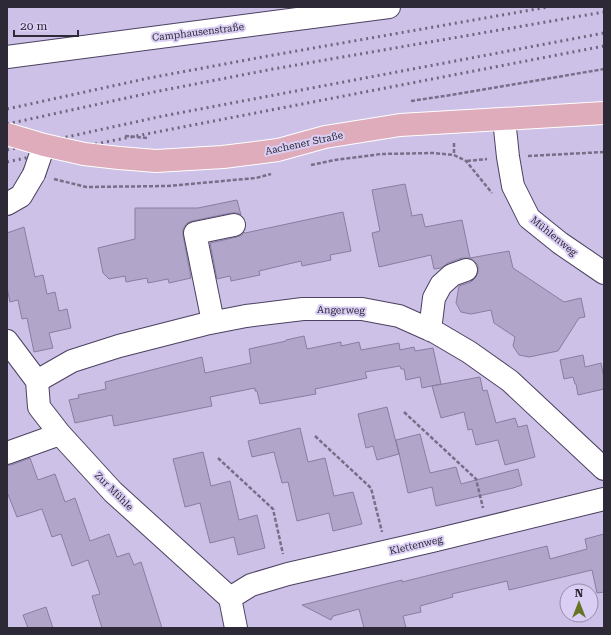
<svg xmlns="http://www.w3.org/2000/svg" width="611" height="635" font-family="'Roboto Serif',serif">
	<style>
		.building { fill: #b1a6ca; stroke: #897ea1 }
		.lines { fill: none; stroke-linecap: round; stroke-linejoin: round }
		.minor-casing { stroke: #4c4161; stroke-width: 24 }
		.major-casing { stroke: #fff; stroke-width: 24 }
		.path { stroke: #776f88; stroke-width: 2.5; stroke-dasharray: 4 2; stroke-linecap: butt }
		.minor { stroke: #fff; stroke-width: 22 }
		.major { stroke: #dfacbc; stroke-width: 22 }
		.rail { stroke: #6f677f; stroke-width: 3; stroke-dasharray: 2 4; stroke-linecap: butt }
		.minor-bridge-casing { stroke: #4c4161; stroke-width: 24; stroke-linecap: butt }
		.major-bridge-casing { stroke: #fff; stroke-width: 24; stroke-linecap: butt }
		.path-bridge { stroke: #776f88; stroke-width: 2.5; stroke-dasharray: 4 2; stroke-linecap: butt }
		.minor-bridge { stroke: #fff; stroke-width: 22 }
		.major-bridge { stroke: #dfacbc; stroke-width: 22 }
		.labels { text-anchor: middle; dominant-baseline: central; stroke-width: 4; stroke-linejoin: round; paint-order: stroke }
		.street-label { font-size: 10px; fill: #2e2937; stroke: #dacef4 }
	</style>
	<rect width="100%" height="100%" fill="#cdc1e7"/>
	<!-- building -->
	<path class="building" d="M405 184 412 216 422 214 425 227 462 220 470 258H462L448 263 441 268 434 269 431 255 379 267 372 233 380 231 372 190Z
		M237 200 241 215 238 213H231L192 221 187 223 183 229V235L191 278 169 283 168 279 148 283 147 278 126 282 125 276 109 279 103 273 98 248 135 239V208H198Z
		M343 212 351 251 330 255 331 260 302 266 301 261 259 271 260 275 231 281 230 276 217 279 210 243 237 237 242 235 244 232 245 233Z
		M24 227 35 277 43 275 47 294 55 292 59 311 67 309 71 328 49 333 53 348 34 352 27 318 22 319 18 300 10 302 7 288V233Z
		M509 251 513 268 564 302 581 298 585 317 579 318 558 351 529 357 519 355 513 346 515 337 494 323 491 310 471 314 461 312 456 303 459 286 471 282 475 278 478 273V265L474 261 470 258Z
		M304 336 307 349 341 342V346L359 342 361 350 399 343 400 350 414 347 415 351 433 348 441 384 422 388 420 377 406 380 404 369H401L400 366 365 372 367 378 315 389 316 394 260 404 257 391H255V388L210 397 212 406 114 426 112 415 75 423 69 400 79 398 78 395 106 389 105 382 202 357 205 373 251 363 249 349 286 341V340Z
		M583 355 585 367 601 363 604 378V389L578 395 576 384H575L573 377 564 379 560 360Z
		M480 377 483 391 487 390 496 423 515 418 518 427 527 425 535 457 505 465 498 440 476 445 472 429 468 430 464 412 441 418 432 386Z
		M387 407 399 454 377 460 373 446 366 448 358 414Z
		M300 428 308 462 325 458 334 496 353 492 362 524 333 531 329 513 297 521 288 482 282 483 274 452 252 457 248 441Z
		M420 434 430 473 456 467 461 484 518 469 522 485 513 488 436 506 432 487 408 493 396 440Z
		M203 452 211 486 230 481 239 520 257 515 265 548 238 555 234 537 210 543 200 503 185 507 173 459Z
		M30 458 38 480 55 474 65 502 75 498 90 541 109 534 117 557 129 553 134 565 141 562 162 628H102L92 596 100 594 88 560 72 566 61 534 52 537 42 509 17 517 7 492V465H11Z
		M604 534V592L597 593 592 570 509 590 507 581 452 594 453 597 420 606 421 612 403 616 406 628H364L359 609 333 616 331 620 302 605 402 580V582L547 546 550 559 587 549 585 539Z
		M46 607 53 628H28L23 615Z"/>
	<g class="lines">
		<defs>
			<path id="minor" d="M7 57 389 7
				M504 119 508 157 513 186 529 218 560 243 604 273
				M7 204 21 196 34 174
				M213 322 195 233 234 225
				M430 330 434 298 441 285 452 275 466 270
				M7 341 37 381 39 407 60 434 113 492 230 598 236 628
				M37 381 72 361 119 346 205 324 246 316 303 309H362L399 316 435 332 469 352 510 381 604 469
				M7 453 60 434
				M230 598 251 585 288 574 432 541 604 499"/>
			<path id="major" d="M119 158 156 161 223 157 278 150 325 137 400 125 604 113"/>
		</defs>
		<!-- minor casing -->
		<use href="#minor" class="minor-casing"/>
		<!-- major casing -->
		<use href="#major" class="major-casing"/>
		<!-- path -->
		<path class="path" d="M411 101 451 95 604 69
			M454 143V155
			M528 156 604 152
			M467 161 487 159
			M311 165 335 160 381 154 433 153 454 155 466 161 492 193
			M54 179 86 187 168 186 256 178 271 174
			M404 412 476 479 483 508
			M315 436 371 488 382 532
			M218 458 273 509 283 554"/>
		<!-- minor -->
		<use href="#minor" class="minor"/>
		<!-- major -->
		<use href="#major" class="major"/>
		<!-- rail -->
		<path class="rail" d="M7 109 149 78 268 56 548 7
			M7 124 154 92 273 69 604 12
			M7 150 163 116 604 33
			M7 162 49 153 167 130 604 46"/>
		<defs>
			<path id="minor-bridge" d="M34 174 44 145"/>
			<path id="major-bridge" d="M7 134 44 145 84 154 119 158"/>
		</defs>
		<!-- minor-bridge casing -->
		<use href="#minor-bridge" class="minor-bridge-casing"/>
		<!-- major-bridge casing -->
		<use href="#major-bridge" class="major-bridge-casing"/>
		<!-- path-bridge -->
		<path class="path-bridge" d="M125 136 148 138"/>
		<!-- minor-bridge -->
		<use href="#minor-bridge" class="minor-bridge"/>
		<!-- major-bridge -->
		<use href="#major-bridge" class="major-bridge"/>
	</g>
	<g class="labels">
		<!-- street labels -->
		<g class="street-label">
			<text transform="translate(198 32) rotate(-7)">Camphausenstraße</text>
			<text transform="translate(304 143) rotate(-12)">Aachener Straße</text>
			<text transform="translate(554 236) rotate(39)">Mühlenweg</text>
			<text transform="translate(341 310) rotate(1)">Angerweg</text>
			<text transform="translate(114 491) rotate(45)">Zur Mühle</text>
			<text transform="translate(416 545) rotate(-13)">Klettenweg</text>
		</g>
	</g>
	<!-- border -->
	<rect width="611" height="635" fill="none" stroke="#2e2937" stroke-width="16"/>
	<!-- north arrow -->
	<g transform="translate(579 603)"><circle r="19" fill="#dacef4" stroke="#958ca8"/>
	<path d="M0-3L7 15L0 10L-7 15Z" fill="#657523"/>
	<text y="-6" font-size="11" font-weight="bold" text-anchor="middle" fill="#2e2937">N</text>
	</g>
	<!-- scale -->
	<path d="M14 30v6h64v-6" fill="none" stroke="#2e2937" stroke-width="2"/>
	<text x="20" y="30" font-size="12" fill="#2e2937" stroke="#dacef4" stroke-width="3" paint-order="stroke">20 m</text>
</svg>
